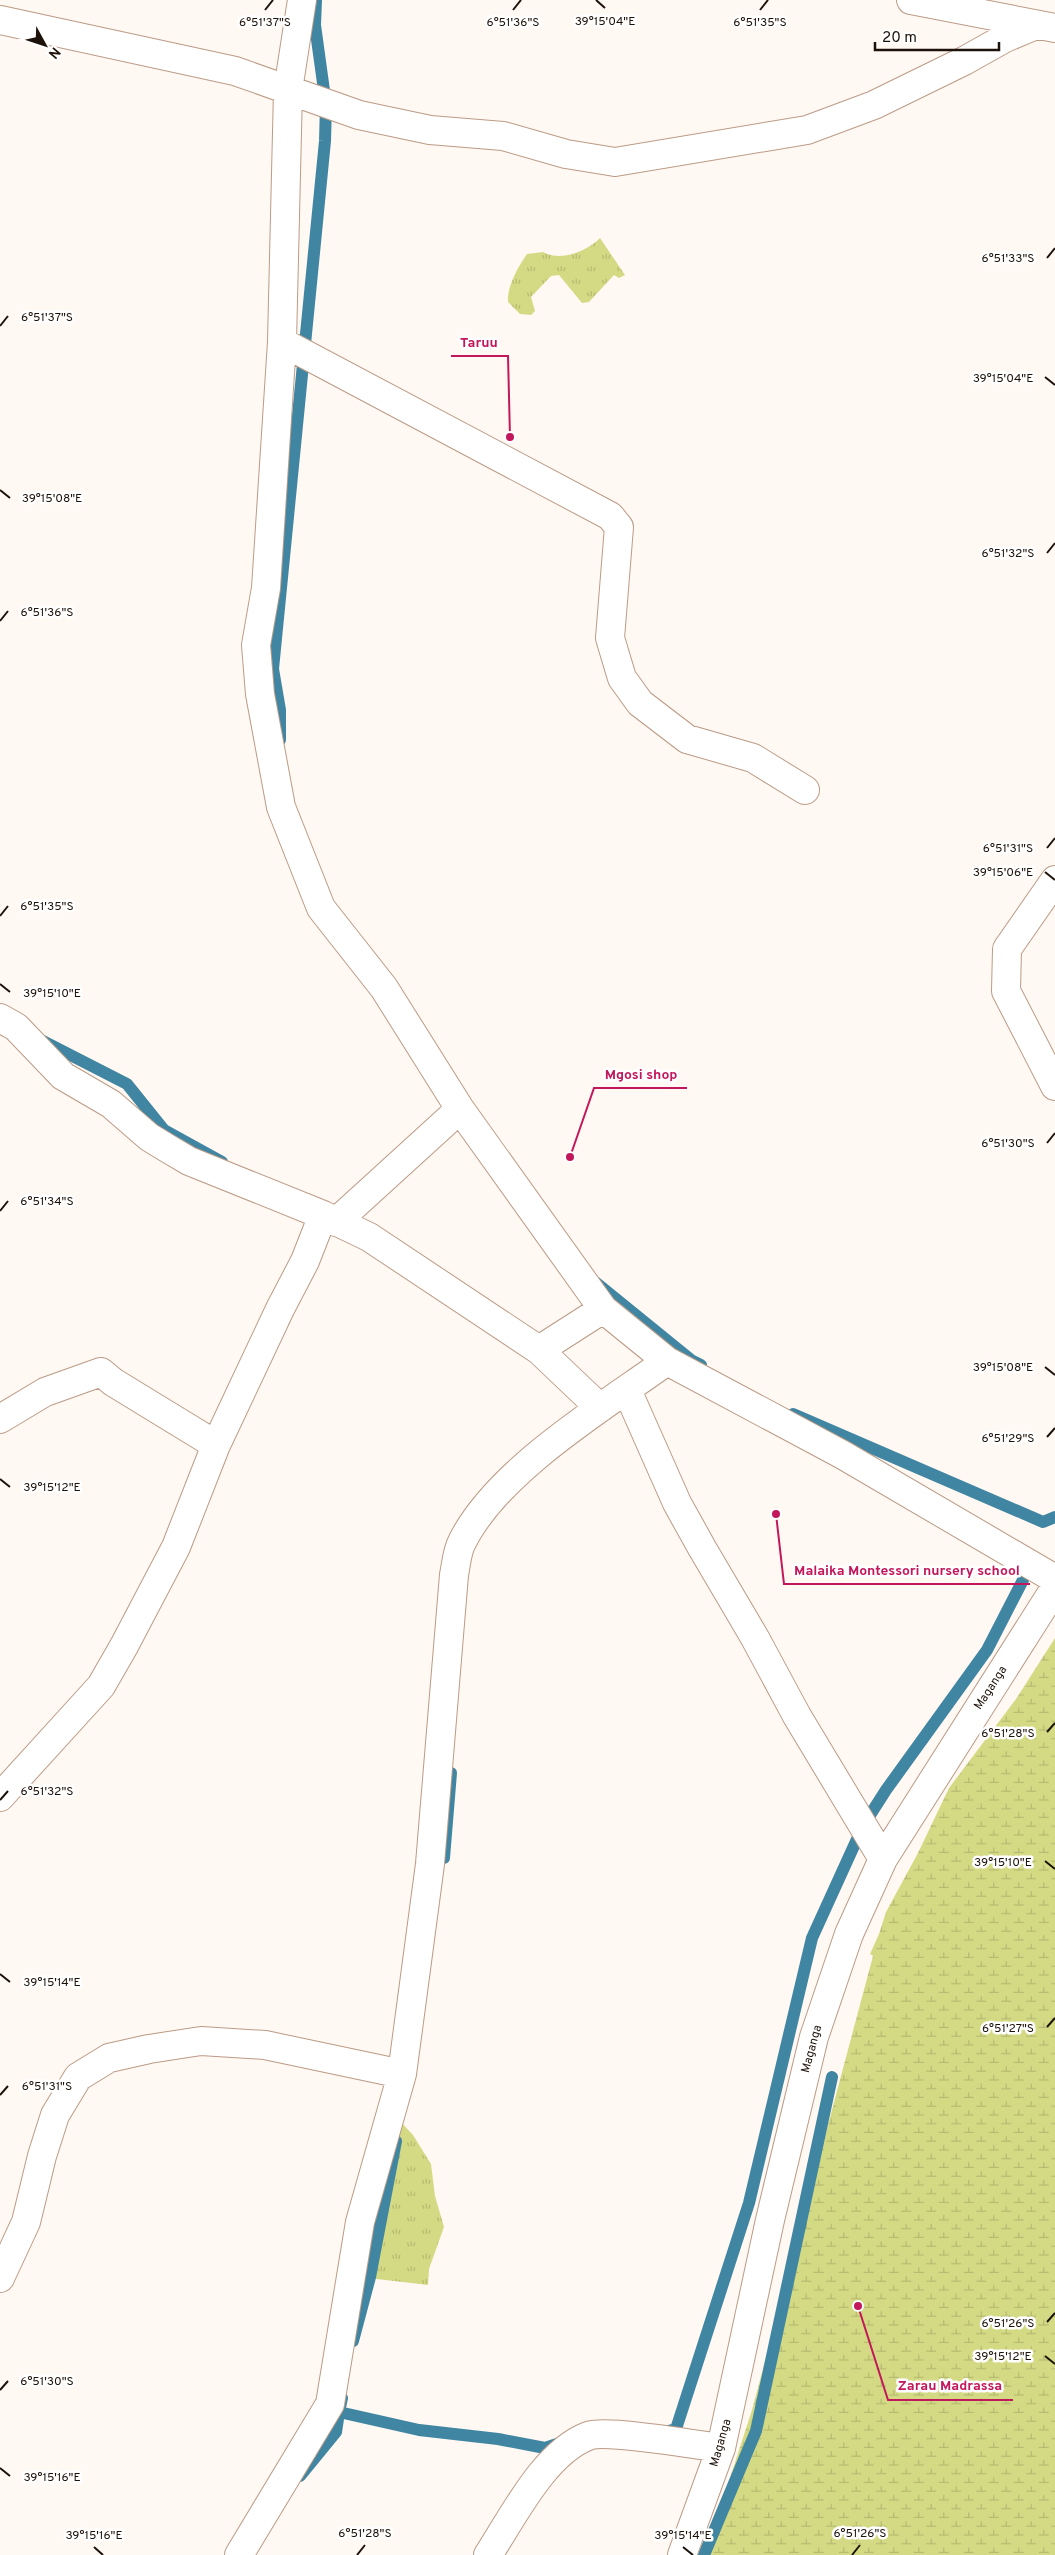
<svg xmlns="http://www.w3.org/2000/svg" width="1055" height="2555" font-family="Overpass,sans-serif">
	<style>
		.grass { fill: url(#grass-tufts) }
		.wetland { fill: url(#wetland-marsh) }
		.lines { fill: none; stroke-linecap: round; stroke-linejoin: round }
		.stream { stroke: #4086a2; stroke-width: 12 }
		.minor-casing { stroke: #bb9b86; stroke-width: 30 }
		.minor { stroke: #fff; stroke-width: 28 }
		.ticks { fill: none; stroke: #1d120a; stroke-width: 2 }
		.labels { text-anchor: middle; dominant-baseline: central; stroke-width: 5; stroke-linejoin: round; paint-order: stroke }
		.street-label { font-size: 12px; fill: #1d120a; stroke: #fff }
		.ticks-label { font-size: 12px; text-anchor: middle; fill: #1d120a; stroke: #fff; stroke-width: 5; stroke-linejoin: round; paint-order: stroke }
		.leader { fill: none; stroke: #c2185b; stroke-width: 2 }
		.callout-dot { fill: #c2185b; stroke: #fff; stroke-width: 2 }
		.callout-label { font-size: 14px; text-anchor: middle; font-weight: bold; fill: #c2185b; stroke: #fff; stroke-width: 5; stroke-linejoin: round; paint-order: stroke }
	</style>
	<defs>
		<pattern id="grass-tufts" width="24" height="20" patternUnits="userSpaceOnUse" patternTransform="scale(1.25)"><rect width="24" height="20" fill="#d4da84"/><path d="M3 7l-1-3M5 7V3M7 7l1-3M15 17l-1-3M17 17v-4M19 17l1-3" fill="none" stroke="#b6ba71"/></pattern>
		<pattern id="wetland-marsh" width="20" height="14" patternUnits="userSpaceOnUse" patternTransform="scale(1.25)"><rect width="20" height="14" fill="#d4da84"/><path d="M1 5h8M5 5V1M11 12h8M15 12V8" fill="none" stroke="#b6ba71"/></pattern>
	</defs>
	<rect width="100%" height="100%" fill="#fff8f3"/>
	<!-- grass -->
	<path class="grass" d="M600 238 625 275 619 278 614 275 589 302 582 303 559 275 551 276 531 297 535 311 531 315 520 314 508 302C507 286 518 267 527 254L543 252C560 262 588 251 600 238Z
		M397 2118 413 2135 431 2164 435 2196 444 2227 429 2269 428 2285 360 2277Z"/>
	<!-- wetland -->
	<path class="wetland" d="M1055 1638V2555H705L752 2410 873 1956 870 1954 879 1934 886 1912 918 1853 949 1788 1016 1699Z"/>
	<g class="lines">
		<!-- stream -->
		<path class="stream" d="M280 740V710L273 669 325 141 326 105 315 25 316 0
			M43 1041 127 1084 164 1130 222 1162
			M595 1282 691 1360 701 1365
			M793 1414 1043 1522 1055 1517
			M444 1858 451 1773
			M353 2341 370 2277 396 2141
			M342 2398 339 2412 419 2430 498 2439 545 2448 563 2442
			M661 2433 676 2429 749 2203 812 1938 863 1826 886 1790 987 1650 1023 1580
			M300 2476 336 2432 339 2412
			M704 2555 756 2431 832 2077"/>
		<defs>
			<path id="minor" d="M302 0 288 90 282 342 266 588 256 645 260 694 281 807 321 908 384 988 460 1109 603 1309 667 1361 843 1455 1055 1579
				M911 0 1055 28
				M0 20 235 71 359 115 430 130 503 136 566 154 615 162 807 130 874 105 964 61 1005 38 1036 25
				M282 342 610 516 619 527 610 638 622 678 640 703 687 739 753 758 805 790
				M1055 880 1007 949 1006 991 1055 1086
				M0 1018 16 1027 63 1076 111 1104 149 1137 167 1148 189 1161 323 1215 369 1237 539 1350 603 1309
				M336 1222 460 1109
				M539 1350 600 1408
				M627 1390 677 1503 702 1548 755 1638 797 1716 883 1859
				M0 1419 45 1392 101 1372 113 1382 216 1445
				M0 1797 101 1686 124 1646 176 1547 216 1445 280 1309 305 1261 323 1215
				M0 2278 26 2222 42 2156 55 2115 78 2077 109 2058 149 2049 201 2041 265 2045 402 2074
				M239 2555 330 2404 360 2222 402 2074 430 1864 454 1575C456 1565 457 1551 462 1542 497 1471 603 1407 667 1361
				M488 2555C513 2517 544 2453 588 2436 606 2429 697 2445 721 2448
				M682 2555 721 2448 770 2220 814 2037 849 1934 883 1859 1055 1588"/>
		</defs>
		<!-- minor casing -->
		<use href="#minor" class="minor-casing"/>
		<!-- minor -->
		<use href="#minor" class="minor"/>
	</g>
	<!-- ticks -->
	<path class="ticks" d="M596 0 605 8M265 10 273 0M513 10 521 0M760 10 768 0M1047 258 1055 248M0 326 8 316M1045 377 1055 385M0 490 10 498M1047 553 1055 543M0 621 8 611M1047 848 1055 838M1045 872 1055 880M0 916 8 906M0 984 10 992M1047 1143 1055 1133M0 1211 8 1201M1045 1367 1055 1375M1047 1437 1055 1428M0 1479 10 1487M1047 1732 1055 1723M0 1800 8 1791M1045 1861 1055 1869M0 1974 10 1982M1047 2027 1055 2018M0 2095 8 2086M1047 2322 1055 2313M1045 2356 1055 2364M0 2390 8 2381M0 2468 10 2476M94 2547 103 2555M683 2547 693 2555M357 2555 365 2545M852 2555 860 2545"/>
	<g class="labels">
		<!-- street labels -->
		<g class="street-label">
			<text transform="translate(991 1688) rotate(-57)">Maganga</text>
			<text transform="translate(812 2049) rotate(-75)">Maganga</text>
			<text transform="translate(721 2443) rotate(-74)">Maganga</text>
		</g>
	</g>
	<g class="ticks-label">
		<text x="605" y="25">39°15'04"E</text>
		<text x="265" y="26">6°51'37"S</text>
		<text x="513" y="26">6°51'36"S</text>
		<text x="760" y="26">6°51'35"S</text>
		<text x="1008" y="262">6°51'33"S</text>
		<text x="47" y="321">6°51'37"S</text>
		<text x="1003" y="382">39°15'04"E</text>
		<text x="52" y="502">39°15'08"E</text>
		<text x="1008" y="557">6°51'32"S</text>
		<text x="47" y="616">6°51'36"S</text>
		<text x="1008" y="852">6°51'31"S</text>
		<text x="1003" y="876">39°15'06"E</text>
		<text x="47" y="910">6°51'35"S</text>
		<text x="52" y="997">39°15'10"E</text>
		<text x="1008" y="1147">6°51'30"S</text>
		<text x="47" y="1205">6°51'34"S</text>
		<text x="1003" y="1371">39°15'08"E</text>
		<text x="1008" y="1442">6°51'29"S</text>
		<text x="52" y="1491">39°15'12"E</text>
		<text x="1008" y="1737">6°51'28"S</text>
		<text x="47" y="1795">6°51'32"S</text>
		<text x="1003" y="1866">39°15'10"E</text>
		<text x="52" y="1986">39°15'14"E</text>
		<text x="1008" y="2032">6°51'27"S</text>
		<text x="47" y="2090">6°51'31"S</text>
		<text x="1008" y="2327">6°51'26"S</text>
		<text x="1003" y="2360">39°15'12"E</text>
		<text x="47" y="2385">6°51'30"S</text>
		<text x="52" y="2481">39°15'16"E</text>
		<text x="365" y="2537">6°51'28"S</text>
		<text x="860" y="2537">6°51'26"S</text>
		<text x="94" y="2539">39°15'16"E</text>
		<text x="683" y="2539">39°15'14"E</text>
	</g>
	<!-- callouts -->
	<path class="leader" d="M510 437L508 356H451M570 1157L594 1088H687M776 1514L784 1584H1030M858 2306L888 2400H1013"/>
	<g class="callout-dot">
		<circle cx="510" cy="437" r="5"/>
		<circle cx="570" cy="1157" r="5"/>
		<circle cx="776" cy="1514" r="5"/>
		<circle cx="858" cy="2306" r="5"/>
	</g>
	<g class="callout-label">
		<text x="479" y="347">Taruu</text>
		<text x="641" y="1079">Mgosi shop</text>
		<text x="907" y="1575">Malaika Montessori nursery school</text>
		<text x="950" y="2390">Zarau Madrassa</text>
	</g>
	<!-- north arrow -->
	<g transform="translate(45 45) rotate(130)" stroke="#ffffff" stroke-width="4" paint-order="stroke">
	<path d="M0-4L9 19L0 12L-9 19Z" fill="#1d120a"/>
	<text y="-8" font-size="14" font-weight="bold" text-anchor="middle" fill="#1d120a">N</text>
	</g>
	<!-- scale -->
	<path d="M875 42v8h124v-8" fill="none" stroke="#1d120a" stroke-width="2.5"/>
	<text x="882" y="42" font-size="15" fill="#1d120a" stroke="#ffffff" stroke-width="4" paint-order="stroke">20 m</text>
</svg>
